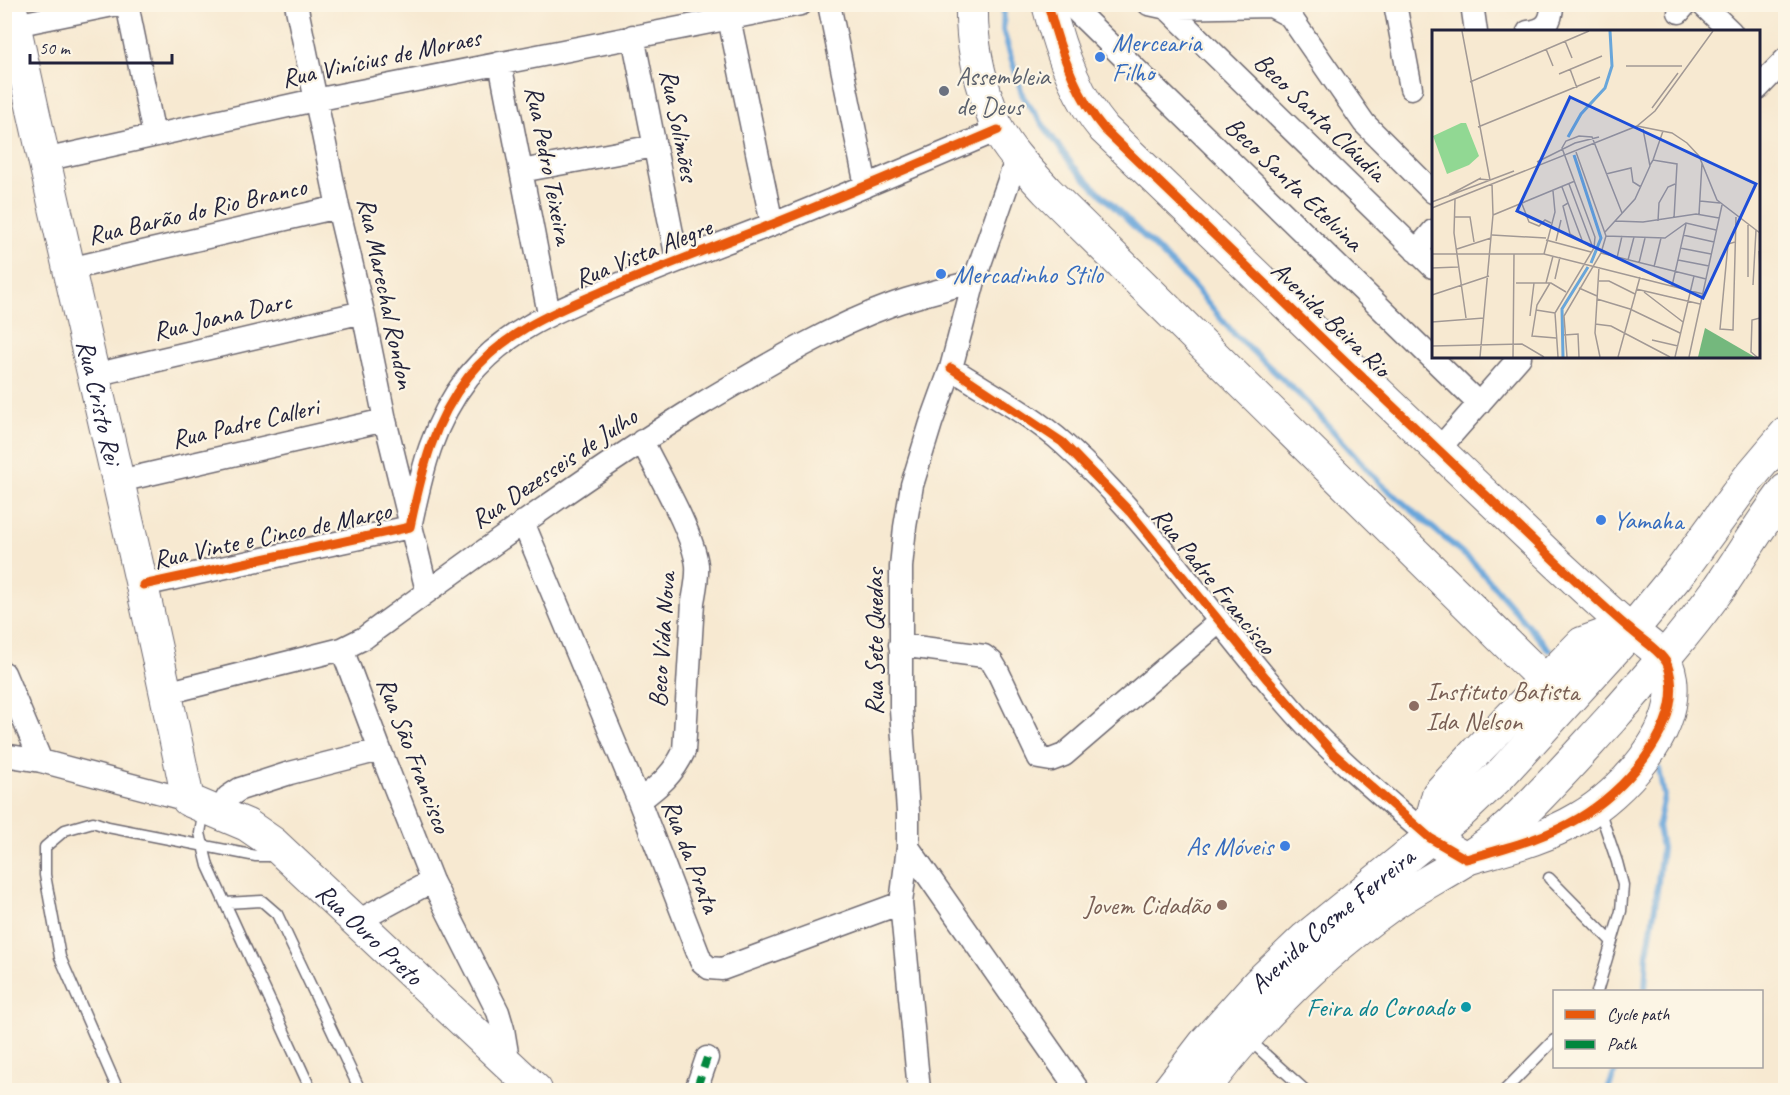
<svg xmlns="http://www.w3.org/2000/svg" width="1790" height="1095" font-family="Caveat,sans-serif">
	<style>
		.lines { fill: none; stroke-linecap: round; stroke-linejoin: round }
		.stream { stroke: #69a6da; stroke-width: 6 }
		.lane-casing { stroke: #6d6870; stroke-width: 13 }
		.street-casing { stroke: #6d6870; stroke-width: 25 }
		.secondary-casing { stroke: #6d6870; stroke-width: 34 }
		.primary-casing { stroke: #6d6870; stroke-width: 35 }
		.lane { stroke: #fff; stroke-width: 10 }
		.street { stroke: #fff; stroke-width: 22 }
		.secondary { stroke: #fff; stroke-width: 32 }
		.primary { stroke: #fff; stroke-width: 33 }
		.quiet { stroke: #00873e; stroke-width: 8; stroke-dasharray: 15 8; stroke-linecap: butt }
		.cycleway-casing { stroke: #fcf5e5; stroke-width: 13 }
		.cycleway { stroke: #e8590c; stroke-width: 9 }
		.shop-dot { fill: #3f7fe0; stroke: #fcf5e5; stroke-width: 2 }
		.worship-dot { fill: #6b7280; stroke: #fcf5e5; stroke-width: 2 }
		.education-dot { fill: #8d6e63; stroke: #fcf5e5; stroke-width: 2 }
		.culture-dot { fill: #0f9aa8; stroke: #fcf5e5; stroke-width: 2 }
		.labels { text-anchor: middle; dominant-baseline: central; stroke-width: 4.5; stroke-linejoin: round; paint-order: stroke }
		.shop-label { font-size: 26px; fill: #366cbe; stroke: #fcf5e5; text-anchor: start }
		.street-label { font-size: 26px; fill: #22223b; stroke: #fcf5e5 }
		.worship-label { font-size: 26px; fill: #5b616d; stroke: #fcf5e5; text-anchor: start }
		.education-label { font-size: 26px; fill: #785e54; stroke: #fcf5e5; text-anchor: start }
		.culture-label { font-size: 26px; fill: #0d838f; stroke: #fcf5e5; text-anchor: end }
		.inset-river { fill: none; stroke: #69a6da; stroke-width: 3 }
		.inset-road { fill: none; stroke: #a29995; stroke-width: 1.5 }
		.view { fill: #1d4ed8; fill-opacity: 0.15; stroke: #1d4ed8; stroke-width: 3 }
		.inset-edge { fill: none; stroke: #22223b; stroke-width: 3 }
	</style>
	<rect width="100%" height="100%" fill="#fcf5e5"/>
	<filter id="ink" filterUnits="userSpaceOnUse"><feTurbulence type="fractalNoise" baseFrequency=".0167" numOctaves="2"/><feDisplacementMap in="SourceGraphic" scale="12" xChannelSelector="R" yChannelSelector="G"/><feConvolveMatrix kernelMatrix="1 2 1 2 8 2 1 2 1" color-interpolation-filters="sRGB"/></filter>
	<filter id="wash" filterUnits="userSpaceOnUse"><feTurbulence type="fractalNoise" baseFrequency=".008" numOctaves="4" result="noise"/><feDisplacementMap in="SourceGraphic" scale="24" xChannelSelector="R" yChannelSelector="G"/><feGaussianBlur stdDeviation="1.35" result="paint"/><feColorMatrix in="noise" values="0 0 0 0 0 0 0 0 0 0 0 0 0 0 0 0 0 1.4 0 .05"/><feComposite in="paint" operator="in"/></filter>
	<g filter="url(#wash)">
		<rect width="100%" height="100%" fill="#f7e9d1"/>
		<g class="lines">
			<!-- stream -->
			<path class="stream" d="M1004 4 1003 30 1023 97 1073 166 1191 283 1234 334 1306 401 1380 483 1474 563 1549 650
				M1645 992 1647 954 1655 907 1662 848 1658 826 1664 796 1659 769
				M1608 1090 1617 1066"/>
		</g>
	</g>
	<g filter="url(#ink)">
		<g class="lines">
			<defs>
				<path id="lane" d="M204 809 200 833 208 866 311 1090
					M1549 878 1612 942
					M225 903 262 901 277 914 360 1090
					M1597 992 1621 911 1623 885 1617 862 1599 809
					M1247 1038 1305 1090
					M118 1090 60 957 45 875V847L65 830 93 822 108 827 256 856H278
					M1505 1090 1554 1040"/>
				<path id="street" d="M127 4 154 135
					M296 4 338 207 363 312 385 420 427 591
					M829 4 866 186
					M1069 4 1479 404
					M1149 4 1167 8 1271 6 1290 16 1364 123 1433 192
					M1395 4 1411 88
					M1472 4 1476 32
					M1702 4 1731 32
					M1167 8 1433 267
					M1679 12 1686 4
					M729 18 772 224
					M15 25 118 4
					M1528 32C1546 30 1552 22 1552 4
					M633 36 677 259
					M500 63 549 314
					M1758 88 1786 59
					M1017 157 974 281 951 368 931 423 912 485 905 527 901 567V709L908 812V847L1078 1090
					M44 160 315 100 801 4
					M521 171 655 146
					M1416 251 1433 231
					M69 269 338 207
					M951 368C986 391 1033 416 1064 444 1154 524 1219 629 1300 718 1340 762 1386 799 1430 838
					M94 375 363 312
					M1438 450 1520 357
					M119 481 385 420
					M523 522 639 801 701 961 709 968 722 969 901 903 908 847
					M143 585 410 527C422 471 432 423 468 377 505 331 556 311 608 289 663 266 718 245 773 224 848 194 923 162 998 130
					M900 645 984 656 992 662 998 672 1039 758 1051 760 1064 755 1220 621
					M342 649 380 750 432 881 498 1012 503 1029 509 1065
					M4 673 41 761
					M166 693 342 649 364 638C475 557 586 475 703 403 764 367 825 329 891 305 918 295 947 289 974 281
					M4 755 41 761 188 800
					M639 801C660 785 673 775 684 751L693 602C695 590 698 578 697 565 693 532 657 472 642 441
					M219 812 228 797 240 789 290 773 380 750
					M901 903 919 1090
					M356 922 432 881
					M696 1090 707 1058"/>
				<g id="secondary">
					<path id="s1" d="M10 4C66 270 134 533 188 800L247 825 273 843 536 1090"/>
					<path d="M972 4C971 40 977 71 989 104 992 112 994 122 998 130 1010 153 1030 172 1047 191L1545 681"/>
					<path d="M1048 4C1059 48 1075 95 1104 129 1255 274 1406 420 1558 564 1582 586 1606 609 1631 630 1641 639 1656 648 1664 659 1668 663 1670 673 1671 679 1678 733 1622 793 1579 818 1544 839 1504 848 1466 859L1430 838 1432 817 1438 794 1477 751 1582 643 1607 634 1631 631"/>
				</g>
				<g id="primary">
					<path id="s2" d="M1169 1090 1206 1042 1258 984 1306 938 1460 813 1501 774 1631 631 1683 568 1748 479 1786 434"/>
					<path d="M1203 1090C1255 1021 1319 956 1389 906 1425 881 1472 860 1503 832 1541 797 1575 758 1610 720 1648 677 1686 634 1720 587 1742 555 1762 521 1786 490"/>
				</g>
			</defs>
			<!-- lane casing -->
			<use href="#lane" class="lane-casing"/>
			<!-- street casing -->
			<use href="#street" class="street-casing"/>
			<!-- secondary casing -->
			<use href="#secondary" class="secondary-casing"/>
			<!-- primary casing -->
			<use href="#primary" class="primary-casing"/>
			<!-- lane -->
			<use href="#lane" class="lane"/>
			<!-- street -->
			<use href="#street" class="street"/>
			<!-- secondary -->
			<use href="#secondary" class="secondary"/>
			<!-- primary -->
			<use href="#primary" class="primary"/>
			<!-- quiet -->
			<path class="quiet" d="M696 1090 707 1058"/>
			<defs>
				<path id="cycleway" d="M951 368 1062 442 1130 512 1266 678 1334 754 1430 838 1466 859C1504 848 1544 839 1579 818 1622 793 1678 733 1671 679 1670 673 1668 663 1664 659 1656 648 1641 639 1631 630 1606 609 1582 586 1558 564 1406 420 1255 274 1104 129 1075 95 1059 48 1048 4
					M143 585 410 527C422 471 432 423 468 377 505 331 556 311 608 289 663 266 718 245 773 224 848 194 923 162 998 130"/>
			</defs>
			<!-- cycleway casing -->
			<use href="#cycleway" class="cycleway-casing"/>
			<!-- cycleway -->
			<use href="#cycleway" class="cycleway"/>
		</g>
	</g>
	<!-- markers -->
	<g class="shop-dot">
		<circle cx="1100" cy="57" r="6"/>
		<circle cx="941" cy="274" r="6"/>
		<circle cx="1601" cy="520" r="6"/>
		<circle cx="1285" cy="846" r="6"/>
	</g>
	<circle class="worship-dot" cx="944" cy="91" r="6"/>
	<g class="education-dot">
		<circle cx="1414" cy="706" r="6"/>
		<circle cx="1222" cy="905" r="6"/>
	</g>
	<circle class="culture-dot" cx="1466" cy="1007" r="6"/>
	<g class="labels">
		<!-- shop labels -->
		<g class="shop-label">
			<text x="1112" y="42">Mercearia<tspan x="1112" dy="30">Filho</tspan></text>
			<text x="953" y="274">Mercadinho Stilo</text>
			<text x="1613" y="520">Yamaha</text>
			<text x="1273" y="846" text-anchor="end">As Móveis</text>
		</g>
		<!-- street labels -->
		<g class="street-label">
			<text transform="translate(381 58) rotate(-12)">Rua Vinícius de Moraes</text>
			<text transform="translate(1320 117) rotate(44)">Beco Santa Cláudia</text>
			<text transform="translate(679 125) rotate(79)">Rua Solimões</text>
			<text transform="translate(549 165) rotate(79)">Rua Pedro Teixeira</text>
			<text transform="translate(1294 184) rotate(44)">Beco Santa Etelvina</text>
			<text transform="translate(197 211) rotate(-13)">Rua Barão do Rio Branco</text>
			<text transform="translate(643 253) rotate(-22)">Rua Vista Alegre</text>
			<text transform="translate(386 293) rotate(78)">Rua Marechal Rondon</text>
			<text transform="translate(222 316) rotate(-13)">Rua Joana Darc</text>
			<text transform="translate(1331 319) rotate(44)">Avenida Beira Rio</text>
			<text stroke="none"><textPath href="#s1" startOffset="408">Rua Cristo Rei</textPath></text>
			<text transform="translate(245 423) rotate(-13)">Rua Padre Calleri</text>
			<text transform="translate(554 468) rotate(-34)">Rua Dezesseis de Julho</text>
			<text transform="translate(272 535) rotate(-12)">Rua Vinte e Cinco de Março</text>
			<text transform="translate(1214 581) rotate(51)">Rua Padre Francisco</text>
			<text transform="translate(662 640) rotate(-86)">Beco Vida Nova</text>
			<text transform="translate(874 642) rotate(-90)">Rua Sete Quedas</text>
			<text transform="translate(414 755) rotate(69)">Rua São Francisco</text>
			<text transform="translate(691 856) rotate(69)">Rua da Prata</text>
			<text stroke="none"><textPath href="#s2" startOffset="236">Avenida Cosme Ferreira</textPath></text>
			<text stroke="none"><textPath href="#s1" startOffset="1044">Rua Ouro Preto</textPath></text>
		</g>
		<!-- worship labels -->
		<g class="worship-label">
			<text x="956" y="76">Assembleia<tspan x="956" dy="30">de Deus</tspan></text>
		</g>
		<!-- education labels -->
		<g class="education-label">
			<text x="1426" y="691">Instituto Batista<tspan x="1426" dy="30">Ida Nelson</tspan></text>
			<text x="1210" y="905" text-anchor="end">Jovem Cidadão</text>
		</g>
		<!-- culture labels -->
		<g class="culture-label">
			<text x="1454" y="1007">Feira do Coroado</text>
		</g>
	</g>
	<!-- overview -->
	<g transform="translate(1432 30)">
		<rect width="328" height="328" fill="#f7e9d1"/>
		<path d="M29 93H34L47 126 37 135 15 144 1 106Z" fill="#91d893"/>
		<path d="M273 298 323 327H266Z" fill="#74b87d"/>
		<path class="inset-river" d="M136 107 149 84 173 58 180 36 178 1M142 125 169 208 159 233M131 327 130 279 156 237"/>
		<path class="inset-road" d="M30 1 58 150 47 149M133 11 140 28M114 19 121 36M194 36H250M138 39 145 58M127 44 170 26M38 52 157 1M220 78 246 43M205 96 240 103 255 113 267 126 285 170 328 203M46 97 168 47M221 130 231 101M105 132 143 113 167 107M218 135 221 130 245 134 242 188M174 144 199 138 201 152 209 157M137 154 161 218M130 157 150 210M17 165 49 148M23 169 22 203 34 288M268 171 288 173M0 172 82 141M136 173 131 176 138 204 159 217M90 174 97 192 107 196 113 190 119 193M0 178 205 96 223 81 281 1M267 184 270 133M61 185 143 151M22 187H38L42 212M183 191 211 192 264 184 287 188M226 191 227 173 236 157 243 154M173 202 203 169 218 136 211 99M60 205 114 208M251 205 282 212M174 206 233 208 254 193 284 200M114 210 159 222M124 211 129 190M303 212 296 214 288 299 301 300 304 187M248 218 279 224M25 219 59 208M327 221 328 239M169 223 274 249M0 224H112L271 264M112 224 123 182 121 161M185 228 190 206M196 230 202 207M246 230 277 236M207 233 213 208M167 237 163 303 168 327M222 237 229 208M0 238 26 237M316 247V195M123 249 128 227M167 251H177L203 264M84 253H119L134 262M114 253 121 226M118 253 105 275 100 306 124 308M321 255 324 200M240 256 254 194M147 258 165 266M204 259 268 274M212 262 251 292M0 265 57 246M165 269 198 279 248 303M104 280 123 283M98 286 102 253M0 292 52 288M163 294 179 296 238 327M132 305 146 304 147 327M220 310 246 316M0 316 90 314 112 327M48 327 61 185 60 154M81 327 82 224M126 327 123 283 162 218 163 207 130 118 134 111 147 106 160 107 190 183M135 327 132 286 169 223 174 206 144 122M186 327 208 247M243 327 262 246M257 327 290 175M325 327 319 322 320 290 328 288"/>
		<path class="view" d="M138 67 324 154 271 268 85 181Z"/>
		<rect width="328" height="328" class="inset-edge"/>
	</g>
	<!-- margin -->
	<rect width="1790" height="1095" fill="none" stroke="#fcf5e5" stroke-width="24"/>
	<!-- legend -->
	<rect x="1553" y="990" width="210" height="78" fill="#fcf5e5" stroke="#a5a1a1" stroke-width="1.5"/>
	<rect x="1565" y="1010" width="30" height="9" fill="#e8590c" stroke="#a5a1a1" stroke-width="1.5"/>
	<text x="1607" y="1020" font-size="18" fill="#22223b">Cycle path</text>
	<rect x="1565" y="1040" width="30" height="9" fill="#00873e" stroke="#a5a1a1" stroke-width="1.5"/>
	<text x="1607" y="1050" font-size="18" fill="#22223b">Path</text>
	<!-- scale -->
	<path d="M30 54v9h142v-9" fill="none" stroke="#22223b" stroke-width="3"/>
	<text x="39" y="54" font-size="18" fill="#22223b" stroke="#fcf5e5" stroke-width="4.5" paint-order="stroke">50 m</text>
</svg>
